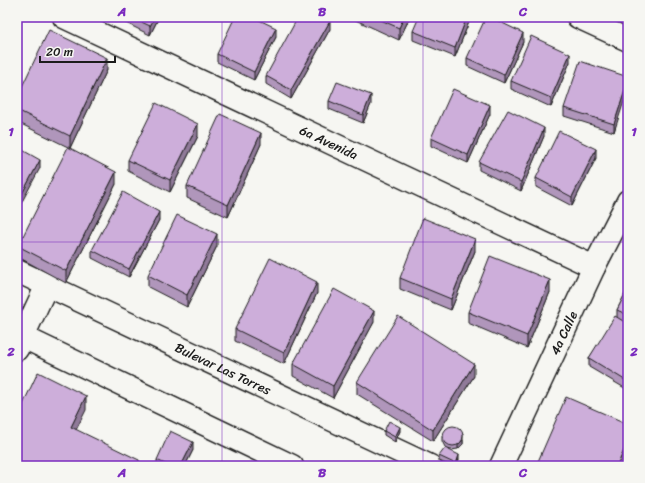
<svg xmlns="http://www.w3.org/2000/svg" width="645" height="483" font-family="Sriracha,sans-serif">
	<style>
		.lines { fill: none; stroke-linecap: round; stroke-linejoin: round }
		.street-casing { stroke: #1c1c1c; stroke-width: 25 }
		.street { stroke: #f6f6f2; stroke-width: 22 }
		.wall { fill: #b096bb; stroke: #1c1c1c }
		.shaded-wall { fill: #907a99; stroke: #1c1c1c }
		.building { fill: #cdaeda; stroke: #1c1c1c }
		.grid { fill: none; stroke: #7b2cbf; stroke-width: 1; stroke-opacity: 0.55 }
		.labels { text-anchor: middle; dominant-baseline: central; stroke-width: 3.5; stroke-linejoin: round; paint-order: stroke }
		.street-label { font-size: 13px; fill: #1c1c1c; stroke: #f6f6f2 }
		.neatline { fill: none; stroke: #7b2cbf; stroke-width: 1.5 }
		.grid-label { font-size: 13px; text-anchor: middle; font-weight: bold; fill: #7b2cbf }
	</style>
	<rect width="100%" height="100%" fill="#f6f6f2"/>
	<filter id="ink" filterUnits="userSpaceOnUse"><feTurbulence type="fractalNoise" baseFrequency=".025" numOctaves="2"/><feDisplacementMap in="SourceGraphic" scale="8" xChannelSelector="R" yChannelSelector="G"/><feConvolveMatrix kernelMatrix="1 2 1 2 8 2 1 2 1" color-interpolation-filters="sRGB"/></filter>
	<g filter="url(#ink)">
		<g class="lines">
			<defs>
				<g id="street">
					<path id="s1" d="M64 17 594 267"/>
					<path d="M578 17 628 40"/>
					<path id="s2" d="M17 271 430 466"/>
					<path d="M17 334 292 466"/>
					<path d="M17 349 47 285"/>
					<path id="s3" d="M501 466 594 267 628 201"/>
				</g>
			</defs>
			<!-- street casing -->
			<use href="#street" class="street-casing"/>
			<!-- street -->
			<use href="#street" class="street"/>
		</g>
		<!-- wall -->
		<path class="wall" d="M114 17H159L150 35Z
			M349 17H410L399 40Z
			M471 17 455 57 413 40V31Z
			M330 29 291 99 266 84V76Z
			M276 37 254 80 217 62V54Z
			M523 42 504 83 467 66V58Z
			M570 62 551 107 511 89V81Z
			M107 70 70 148 17 122V97Z
			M628 77 614 132 564 116V108Z
			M329 101 371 104 363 123 329 109Z
			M490 114 468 163 431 146V138Z
			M198 136 170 192 128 171V160Z
			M544 136 521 191 479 170V162Z
			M261 144 228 217 187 198V186Z
			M596 158 572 206 536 187V178Z
			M116 184 66 283 18 257V246Z
			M159 220 129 277 92 258V250Z
			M217 246 187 307 148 287V275Z
			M475 251 451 310 400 289V278Z
			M628 288V390L589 367V358L617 317V310Z
			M550 292 527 348 468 323V312Z
			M317 293 284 364 235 341V329Z
			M374 322 333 398 293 376V364Z
			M474 376 433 441 357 394V382Z
			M384 431H400L395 442 384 435Z
			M463 433V444L458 449 451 450 448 449 445 447 442 441V436Z
			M193 450 185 466H157V460Z
			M439 456 459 459 457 466H451L439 461Z"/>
		<!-- shaded-wall -->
		<path class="shaded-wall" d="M155 17H159L150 35V26Z
			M404 17H410L399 40V28Z
			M467 17H471L455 57V48Z
			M330 21V29L291 99V90Z
			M276 28V37L254 80V72Z
			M523 33V42L504 83V75Z
			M570 54V62L551 107V98Z
			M107 58V70L70 148V136Z
			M628 81V89L614 132V124Z
			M371 95V104L363 123V115Z
			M490 105V114L468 163V155Z
			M198 124V136L170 192V180Z
			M544 128V136L521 191V182Z
			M261 133V144L228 217V205Z
			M596 149V158L572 206V197Z
			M40 160V168L17 211V203Z
			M116 172V184L66 283V271Z
			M159 212V220L129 277V269Z
			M217 234V246L187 307V295Z
			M475 239V251L451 310V299Z
			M550 280V292L527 348V336Z
			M317 282V293L284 364V353Z
			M374 311V322L333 398V386Z
			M474 364V376L433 441V430Z
			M86 396V410L71 440V427Z
			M400 427V431L395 442V437Z
			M463 440V444L458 449V445Z
			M628 441V452L622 466H617Z
			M193 442V450L185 466H181Z
			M459 455V459L457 466H456V464Z
			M139 460V466H136Z"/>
		<!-- building -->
		<path class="building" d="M131 17H155L150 26Z
			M235 17H253L276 28 254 72 217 54Z
			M298 17H323L330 21 291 90 266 76Z
			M374 17H404L399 28Z
			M419 17H467L455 48 413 31Z
			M486 17H490L523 33 504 75 467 58Z
			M49 30 107 58 70 136 17 110V97Z
			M531 36 570 54 551 98 511 81Z
			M580 61 628 77V81L614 124 564 108Z
			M337 82 371 95 363 115 329 101Z
			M453 89 490 105 468 155 431 138Z
			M156 103 198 124 170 180 128 160Z
			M508 110 544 128 521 182 479 162Z
			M220 114 261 133 228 205 187 186Z
			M559 131 596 149 572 197 536 178Z
			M17 147 40 160 17 203Z
			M68 147 116 172 66 271 18 246Z
			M123 192 159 212 129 269 92 250Z
			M177 215 217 234 187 295 148 275Z
			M423 218 475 239 451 299 400 278Z
			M490 256 550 280 527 336 468 312Z
			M270 258 317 282 284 353 235 329Z
			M628 288V315L617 310Z
			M334 289 374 311 333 386 293 364Z
			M398 316 474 364 433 430 357 382Z
			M615 316 628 324V382L589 358Z
			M38 372 86 396 71 427 139 460 136 466H17V417Z
			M566 397 628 424V441L617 466H536Z
			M389 421 400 427 395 437 384 431Z
			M443 436a10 10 0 1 1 20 0a10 10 0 1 1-20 0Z
			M170 431 193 442 181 466H169L157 460Z
			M445 448 459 455 456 464 439 456Z"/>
	</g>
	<!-- grid -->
	<path class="grid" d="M222 17V466M423 17V466M17 242H628"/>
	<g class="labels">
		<!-- street labels -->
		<g class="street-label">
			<text stroke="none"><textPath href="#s1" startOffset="293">6a Avenida</textPath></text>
			<text stroke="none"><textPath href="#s3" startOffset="147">4a Calle</textPath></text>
			<text stroke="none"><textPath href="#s2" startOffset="228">Bulevar Las Torres</textPath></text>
		</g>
	</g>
	<!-- margin -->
	<rect width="645" height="483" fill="none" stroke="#f6f6f2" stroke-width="44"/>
	<!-- scale -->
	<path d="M40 56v6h75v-6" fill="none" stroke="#1c1c1c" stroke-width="2"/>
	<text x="46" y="56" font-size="12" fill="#1c1c1c" stroke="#f6f6f2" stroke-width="3" paint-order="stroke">20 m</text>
	<rect x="22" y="22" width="601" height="439" class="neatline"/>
	<g class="grid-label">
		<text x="122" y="16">A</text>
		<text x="322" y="16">B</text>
		<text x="523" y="16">C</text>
		<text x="11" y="136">1</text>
		<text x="634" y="136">1</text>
		<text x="11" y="356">2</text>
		<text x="634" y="356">2</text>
		<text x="122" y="477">A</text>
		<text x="322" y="477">B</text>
		<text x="523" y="477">C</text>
	</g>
</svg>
